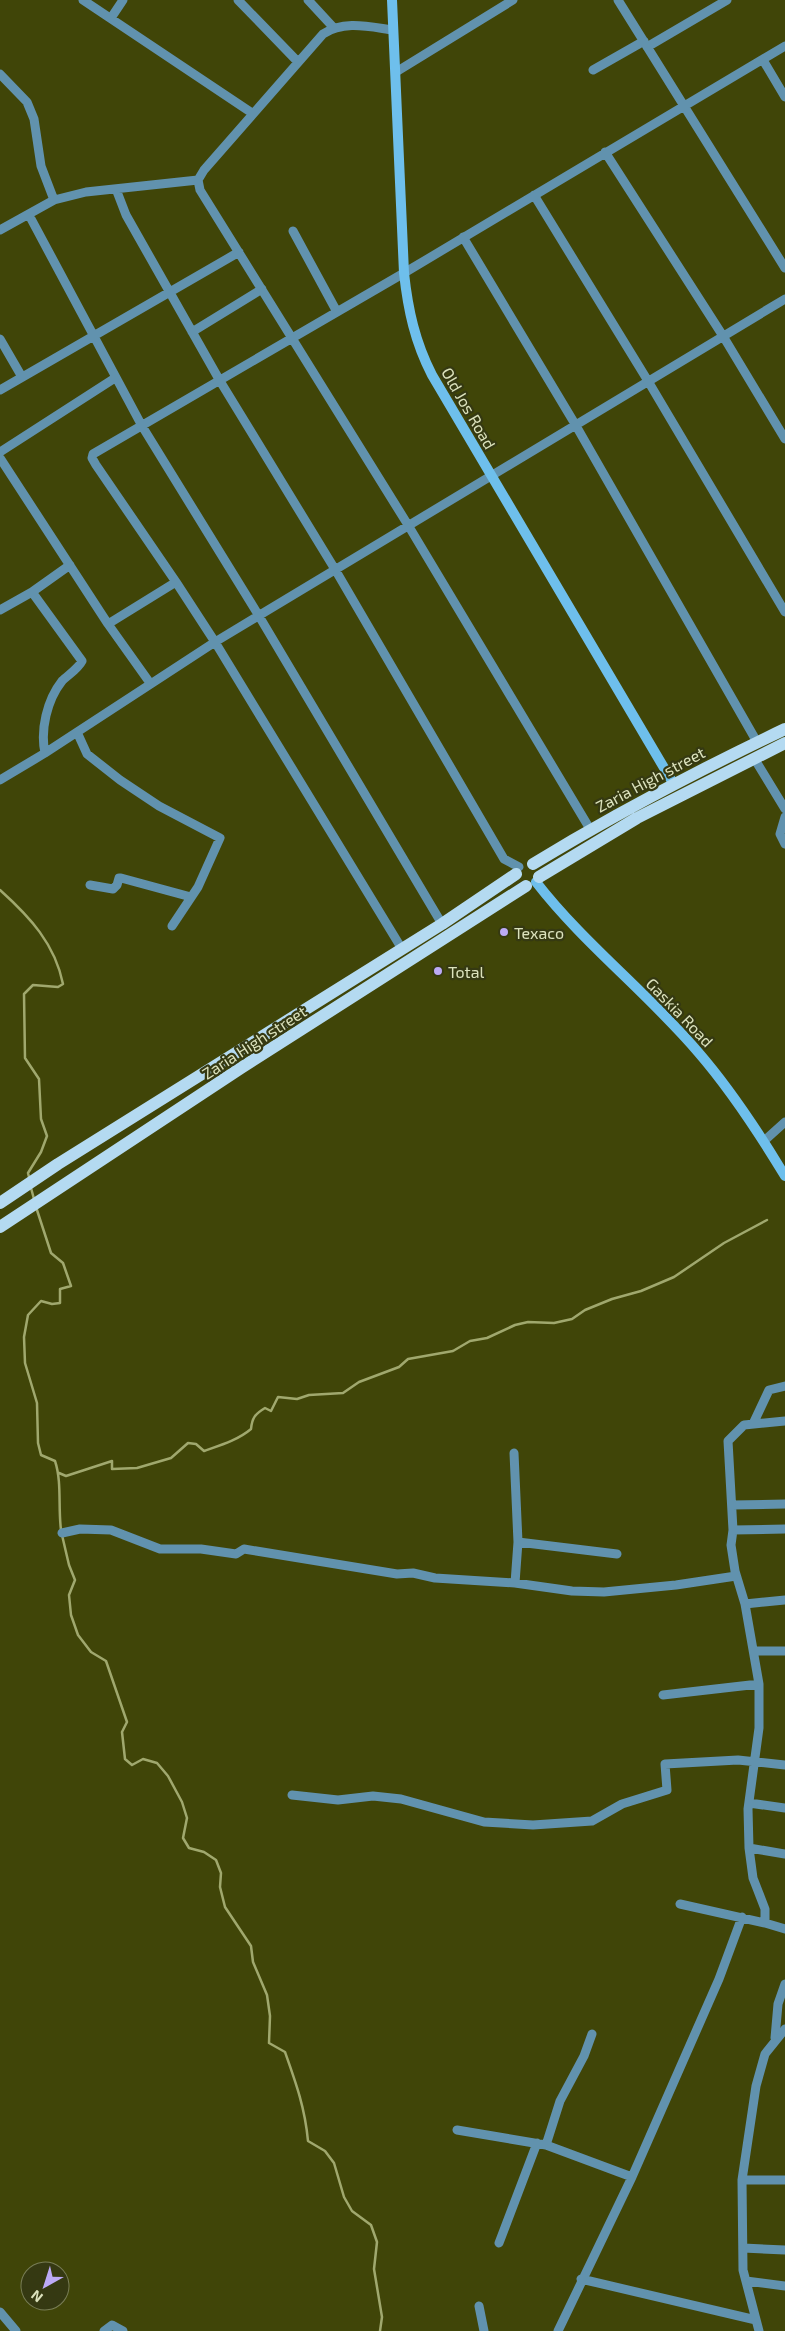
<svg xmlns="http://www.w3.org/2000/svg" width="785" height="2331" font-family="'Exo 2',sans-serif">
	<style>
		.lines { fill: none; stroke-linecap: round; stroke-linejoin: round }
		.stream { stroke: #a0a86e; stroke-width: 2.5 }
		.street { stroke: #6192ae; stroke-width: 9 }
		.secondary { stroke: #6ebfec; stroke-width: 10 }
		.primary { stroke: #b4daf1; stroke-width: 12 }
		.poi-dot { fill: #bcaaf6; stroke: #353912; stroke-width: 2 }
		.labels { text-anchor: middle; dominant-baseline: central; stroke-width: 4.5; stroke-linejoin: round; paint-order: stroke }
		.street-label { font-size: 16px; fill: #dce2bd; stroke: #353912 }
		.poi-label { font-size: 16px; fill: #dce2bd; stroke: #353912; text-anchor: start }
	</style>
	<rect width="100%" height="100%" fill="#404508"/>
	<g class="lines">
		<!-- stream -->
		<path class="stream" d="M0 890C30 917 55 944 63 984L58 987 33 985 24 994 25 1058 39 1079 41 1119 47 1136 41 1152 28 1173 29 1177
			M31 1188 34 1199
			M36 1207 51 1253 63 1263 71 1286 60 1289V1303L52 1304 41 1301 28 1315 24 1337 25 1363 37 1403 38 1443 41 1455 55 1461C62 1482 58 1507 61 1530
			M59 1473 66 1476 112 1461V1469L137 1468 171 1458 188 1443 196 1444 204 1451C221 1445 238 1440 251 1429 252 1418 255 1414 265 1408L271 1411 278 1397 297 1399 309 1395 343 1393 359 1382 399 1367 408 1359 453 1351 470 1341 487 1338 515 1325 528 1322 554 1323 572 1319 585 1310 612 1299 641 1291 674 1277 724 1243 767 1220
			M62 1535 69 1565 75 1580 69 1595 71 1615 78 1635 91 1652 106 1661 127 1722 122 1732 125 1759 132 1765 143 1759 157 1763 168 1776 182 1802 187 1818 183 1838 189 1848 204 1852 216 1860 221 1873 220 1887 225 1907 251 1946 253 1962 267 1995 270 2016 269 2043 285 2052C296 2083 305 2108 308 2141L325 2151 334 2163 344 2197 352 2211 371 2225 377 2242 374 2269 382 2317 380 2331"/>
		<!-- street -->
		<path class="street" d="M83 0 252 113
			M238 0 298 62
			M308 0 333 27
			M618 0 785 268
			M111 18 123 0
			M393 30C370 27 344 20 323 34L204 170 198 180 200 190 408 525 590 829
			M647 47 727 0
			M763 60 785 97
			M593 70 644 41
			M396 72 513 0
			M0 74 27 102 34 119 41 166 54 200
			M605 152 723 336 785 439
			M116 189 126 215 220 381 336 571 504 859 519 867
			M534 195 648 381 785 612
			M29 215 142 426 259 616 442 924
			M0 230 54 200 86 192 198 180
			M293 231 337 312
			M463 237 575 424 757 742
			M192 332 262 289
			M0 339 22 377
			M0 390 239 252
			M0 452 115 378
			M0 458 108 624 150 683
			M32 592 82 661C78 669 68 675 62 681 47 700 40 730 45 753
			M0 610 32 592 70 565
			M108 624 176 582
			M77 732 87 754 120 780 159 806 220 838 198 887 172 926
			M754 758 785 809
			M0 780 45 753 215 642 785 299
			M785 817 780 834 785 844
			M90 885 113 889 117 885 119 878H121L191 897
			M402 949 215 642 176 582 96 465 92 458 93 454 404 273 785 46
			M764 1141 785 1122
			M753 1424 769 1390 785 1386
			M514 1453 518 1542 515 1583
			M732 1505 785 1504
			M733 1530 785 1529
			M62 1533 80 1529 111 1530 160 1549H201L236 1554 244 1549 397 1574 413 1573 435 1578 515 1583 572 1591 604 1592 676 1585 736 1576
			M518 1542 617 1554
			M745 1604 785 1600
			M754 1651H785
			M663 1695 759 1684
			M292 1795 338 1800 373 1796 401 1799 484 1822 533 1825 592 1821 622 1804 667 1790 665 1764 738 1760 785 1765
			M749 1803 785 1808
			M749 1848 785 1854
			M680 1904 765 1923 785 1929
			M765 1923V1909L753 1878 749 1848 748 1809 759 1728V1684L745 1604 735 1571 731 1545 733 1530 728 1441 744 1425 785 1421
			M775 2038 778 2004 785 1984
			M457 2130 546 2145 632 2177
			M546 2145 560 2101 584 2056 592 2034
			M742 2180H785
			M499 2243 537 2143
			M743 2248 785 2250
			M581 2279 756 2320
			M746 2281 785 2286
			M479 2306 484 2331
			M0 2312 16 2331
			M104 2331 112 2325 123 2331
			M558 2331 632 2177 719 1979 742 1917
			M759 2331 743 2270 742 2180 756 2086 765 2054 785 2029"/>
		<!-- secondary -->
		<path class="secondary" d="M392 0 404 273C408 310 415 342 432 375L673 783
			M536 882C584 944 647 992 698 1052 731 1090 759 1133 785 1176"/>
		<!-- primary -->
		<path class="primary" d="M533 864C615 814 699 770 785 729
			M539 877 637 818 785 743
			M0 1203 58 1164 442 924 516 874
			M0 1227 241 1068 526 886"/>
	</g>
	<!-- markers -->
	<g class="poi-dot">
		<circle cx="504" cy="932" r="5"/>
		<circle cx="438" cy="971" r="5"/>
	</g>
	<g class="labels">
		<!-- street labels -->
		<g class="street-label">
			<text transform="translate(469 408) rotate(60)">Old Jos Road</text>
			<text transform="translate(650 779) rotate(-28)">Zaria High street</text>
			<text transform="translate(680 1012) rotate(46)">Gaskia Road</text>
			<text transform="translate(254 1042) rotate(-33)">Zaria High street</text>
		</g>
		<!-- poi labels -->
		<g class="poi-label">
			<text x="514" y="932">Texaco</text>
			<text x="448" y="971">Total</text>
		</g>
	</g>
	<!-- north arrow -->
	<g transform="translate(45 2286) rotate(219)"><circle r="24" fill="#353912" stroke="#787d56"/>
	<path d="M0-4L9 19L0 12L-9 19Z" fill="#bcaaf6"/>
	<text y="-8" font-size="14" font-weight="bold" text-anchor="middle" fill="#dce2bd">N</text>
	</g>
</svg>
